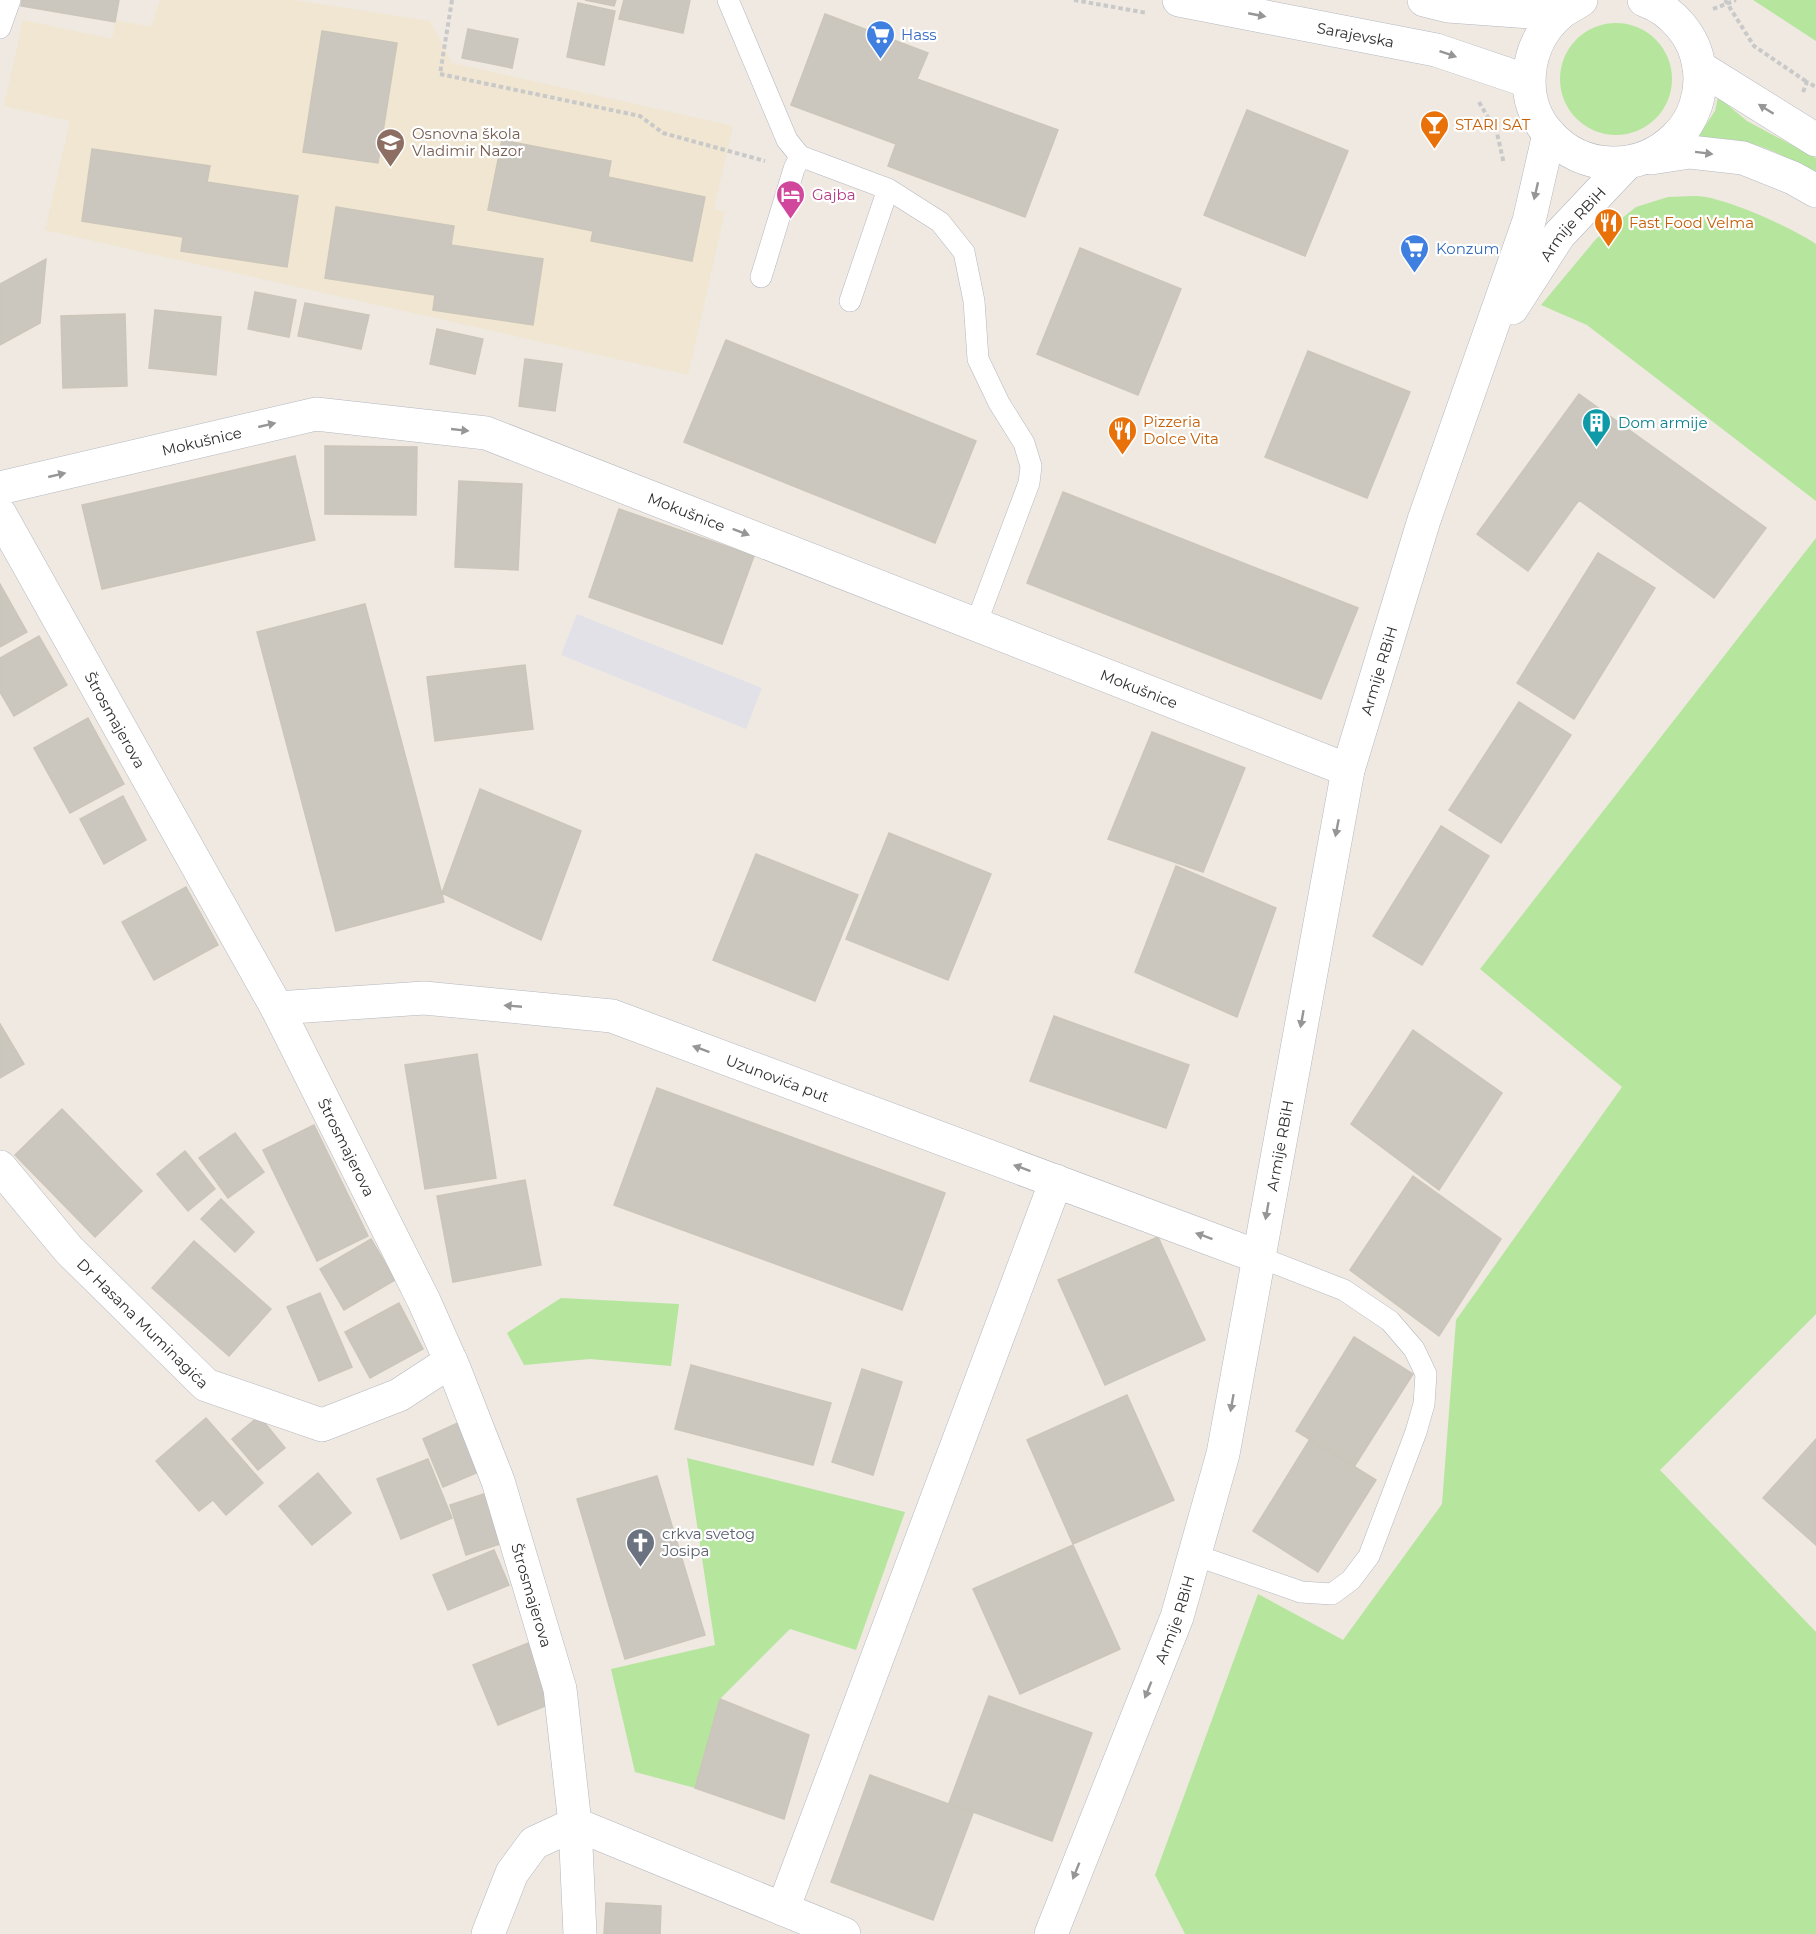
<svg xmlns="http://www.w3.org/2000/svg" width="1816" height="1934" font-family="Montserrat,sans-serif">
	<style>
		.industrial { fill: #e3e1e8 }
		.education { fill: #f0e6d1 }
		.green { fill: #b6e59e }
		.building { fill: #cbc7bf; stroke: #cbc5ba; stroke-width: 1.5 }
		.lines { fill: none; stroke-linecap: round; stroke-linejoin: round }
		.lane-casing { stroke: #b4b7c1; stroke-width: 22 }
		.street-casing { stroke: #b4b7c1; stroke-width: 34 }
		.secondary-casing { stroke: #b4b7c1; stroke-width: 34 }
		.path { stroke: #c9c9c9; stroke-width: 4; stroke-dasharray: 4.5 3; stroke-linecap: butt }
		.lane { stroke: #fff; stroke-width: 21 }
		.street { stroke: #fff; stroke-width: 33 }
		.secondary { stroke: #fff; stroke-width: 33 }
		.oneway { fill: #969696 }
		.labels { text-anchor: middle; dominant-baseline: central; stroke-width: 4.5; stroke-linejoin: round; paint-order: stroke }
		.shop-label { font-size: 15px; fill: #366cbe; stroke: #fff; text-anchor: start }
		.street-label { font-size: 15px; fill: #2e2e2e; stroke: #fff }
		.food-label { font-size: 15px; fill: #c56008; stroke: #fff; text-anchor: start }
		.education-label { font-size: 15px; fill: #785e54; stroke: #fff; text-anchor: start }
		.hotel-label { font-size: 15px; fill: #b23c85; stroke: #fff; text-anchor: start }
		.culture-label { font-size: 15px; fill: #0d838f; stroke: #fff; text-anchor: start }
		.worship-label { font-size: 15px; fill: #5b616d; stroke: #fff; text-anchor: start }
	</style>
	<rect width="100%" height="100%" fill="#efe9e1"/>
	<!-- industrial -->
	<path class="industrial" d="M577 614 762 688 746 729 561 655Z"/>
	<!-- education -->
	<path class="education" d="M160 0H294L430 21 452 63 733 126 714 209 725 212 688 375 45 230 70 121 4 106 23 20 112 39 116 20 151 27Z"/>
	<!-- green -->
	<path class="green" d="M1753 0H1816V41Z
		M1560 79a56 56 0 1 1 112 0a56 56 0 1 1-112 0Z
		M1718 97 1747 121 1816 158V173C1772 150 1747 134 1696 140L1715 111Z
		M1668 197C1680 197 1694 195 1706 197 1736 203 1791 227 1816 244V501L1587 325 1541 305 1596 239 1636 207Z
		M1816 538V1314L1660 1470 1816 1632V1934H1185L1155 1875 1258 1594 1343 1640 1442 1504 1456 1320 1622 1087 1480 969Z
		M561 1298 679 1304 671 1366 590 1359 524 1365 507 1333Z
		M687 1458 905 1512 856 1650 790 1629 720 1699 695 1788 635 1772 611 1669 715 1645Z"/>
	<!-- building -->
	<path class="building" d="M22 0H119L115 22 21 6Z
		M585 0H616L614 6Z
		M624 0H690L683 33 619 19Z
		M578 3 615 11 604 65 567 57Z
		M825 14 928 53 917 79 1058 130 1025 217 888 166 896 144 791 105Z
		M468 29 518 39 512 68 462 58Z
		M322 31 397 43 378 163 303 152Z
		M1247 110 1348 151 1305 256 1204 215Z
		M502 140 611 161 608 177 705 197 692 261 591 241 593 231 488 210Z
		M92 149 210 166 207 182 298 196 287 267 181 251 183 237 82 221Z
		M336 207 454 226 451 245 543 259 533 325 433 310 435 295 325 278Z
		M1080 248 1181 289 1138 395 1037 354Z
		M46 259 40 323 0 345V284Z
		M255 292 296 300 289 337 248 329Z
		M305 303 369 315 361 349 298 336Z
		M155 310 221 317 216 375 149 368Z
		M125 314 127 386 63 388 61 316Z
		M437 329 483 339 475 374 430 364Z
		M726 340 976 441 935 543 684 442Z
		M1308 351 1410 392 1367 498 1265 457Z
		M525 359 562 364 555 411 519 406Z
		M1579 394 1766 528 1714 598 1579 500 1528 571 1477 534Z
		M325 446 417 447 416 515 325 514Z
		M295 456 315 540 102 589 82 505Z
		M459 481 522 484 518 570 455 567Z
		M1063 492 1358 608 1321 699 1027 583Z
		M619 509 754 556 722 644 589 597Z
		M1598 553 1655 588 1574 719 1517 683Z
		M0 584 27 632 0 647Z
		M365 604 444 902 336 931 257 632Z
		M39 636 67 685 14 716 0 692V658Z
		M525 665 533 729 435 741 427 677Z
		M1519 702 1571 735 1501 843 1449 810Z
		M88 718 124 784 70 813 34 748Z
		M1152 732 1245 768 1203 872 1108 839Z
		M480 789 581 831 541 940 442 893Z
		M123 796 146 840 104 864 80 819Z
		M1441 826 1489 856 1422 965 1373 936Z
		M889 833 991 874 948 980 846 939Z
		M756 854 858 895 815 1001 713 960Z
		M1176 866 1276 908 1237 1017 1135 972Z
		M186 887 218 945 154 980 122 922Z
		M1054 1016 1189 1065 1166 1128 1030 1081Z
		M0 1024 24 1064 0 1078Z
		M1413 1030 1502 1093 1439 1190 1351 1124Z
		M477 1054 496 1178 425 1189 405 1065Z
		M657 1088 945 1193 902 1310 614 1205Z
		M62 1109 142 1191 95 1237 15 1155Z
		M314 1125 368 1236 317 1261 263 1150Z
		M235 1133 264 1172 228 1198 199 1158Z
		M185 1151 215 1189 188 1211 157 1174Z
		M1413 1176 1501 1239 1439 1336 1350 1270Z
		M525 1180 541 1265 453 1282 437 1196Z
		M221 1199 254 1232 235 1252 201 1219Z
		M1158 1237 1205 1340 1105 1385 1058 1280Z
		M371 1239 395 1280 344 1310 320 1269Z
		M194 1241 271 1309 229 1356 152 1288Z
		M320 1293 352 1367 319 1381 287 1307Z
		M399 1303 423 1349 370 1378 345 1332Z
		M1354 1337 1413 1374 1354 1467 1296 1431Z
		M691 1365 831 1403 813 1465 675 1429Z
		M862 1369 902 1382 873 1475 832 1462Z
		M1127 1395 1174 1500 1073 1544 1027 1440Z
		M259 1416 285 1448 258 1470 232 1439Z
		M206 1418 263 1483 226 1515 213 1500 199 1511 156 1461Z
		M462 1421 483 1470 443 1487 423 1439Z
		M1310 1439 1376 1480 1318 1572 1253 1531Z
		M1816 1439V1545L1763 1498Z
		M428 1459 452 1518 401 1539 377 1479Z
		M318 1473 351 1513 312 1545 279 1506Z
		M657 1476 705 1635 625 1659 577 1499Z
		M490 1492 506 1542 466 1555 450 1505Z
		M1073 1545 1120 1649 1020 1694 973 1589Z
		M494 1550 509 1585 448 1610 433 1575Z
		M531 1642 555 1702 498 1725 473 1665Z
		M989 1696 1092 1733 1052 1841 949 1803Z
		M720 1699 809 1735 784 1819 695 1788Z
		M870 1775 973 1813 933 1920 831 1882Z
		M606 1903 661 1906 660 1934H604Z"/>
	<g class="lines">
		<defs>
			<path id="lane" d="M728 0 787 140 800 156 888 189 940 222 964 252 974 301 978 359 999 403 1024 443 1031 466 1029 483 976 624
				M0 28 10 0
				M761 277 794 169 800 156
				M850 301 888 189
				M1195 1555 1301 1592 1332 1594 1351 1580 1369 1556 1416 1432 1424 1404 1426 1374 1414 1349 1390 1321 1344 1290 1259 1257"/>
			<g id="street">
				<path id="s1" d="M1512 308 1559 235 1626 164"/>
				<path id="s2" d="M0 488 316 414 486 433 1348 770"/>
				<path id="s3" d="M0 514 277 1008 424 1301 455 1371 498 1481 560 1689 575 1824 844 1934"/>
				<path id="s4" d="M277 1008 424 998 612 1016 1259 1257"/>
				<path id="s5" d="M0 1167 69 1250 206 1385 322 1425 399 1395 451 1361"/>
				<path d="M783 1909 1056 1181"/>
				<path d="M488 1934 512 1873 534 1843 575 1824 580 1934"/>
				<path id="s6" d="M1051 1934 1177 1617 1223 1454 1348 770 1424 520 1529 221 1549 134"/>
			</g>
			<g id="secondary">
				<path id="s7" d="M1179 0 1436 50 1528 81"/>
				<path d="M1424 0 1448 6 1559 14"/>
				<path d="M1581 0C1574 5 1564 9 1558 15 1525 45 1518 100 1549 134 1583 172 1640 172 1675 138 1694 121 1703 92 1699 67 1695 36 1672 10 1644 0"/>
				<path d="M1699 67 1816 140"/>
				<path d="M1651 158 1690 152 1743 158 1793 178 1816 191"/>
			</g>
		</defs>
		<!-- lane casing -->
		<use href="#lane" class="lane-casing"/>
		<!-- street casing -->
		<use href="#street" class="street-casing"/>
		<!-- secondary casing -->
		<use href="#secondary" class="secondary-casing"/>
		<!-- path -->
		<path class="path" d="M452 0 440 74 640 116 663 133 765 161
			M1074 0 1147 13
			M1725 0 1754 46 1807 82
			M1713 9 1736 0
			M1803 92 1807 82 1816 87
			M1479 102 1497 133 1504 164"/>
		<!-- lane -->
		<use href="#lane" class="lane"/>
		<!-- street -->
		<use href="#street" class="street"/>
		<!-- secondary -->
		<use href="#secondary" class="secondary"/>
	</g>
	<!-- one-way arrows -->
	<defs><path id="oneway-solid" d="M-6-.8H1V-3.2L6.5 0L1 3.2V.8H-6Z" transform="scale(1.5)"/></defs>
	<g class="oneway">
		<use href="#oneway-solid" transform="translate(1257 15) rotate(11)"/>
		<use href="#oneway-solid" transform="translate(1448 54) rotate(19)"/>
		<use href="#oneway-solid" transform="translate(1766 109) rotate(-148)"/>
		<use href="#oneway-solid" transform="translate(1704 153) rotate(7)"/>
		<use href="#oneway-solid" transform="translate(1536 191) rotate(103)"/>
		<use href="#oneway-solid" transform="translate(267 425) rotate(-13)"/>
		<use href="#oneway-solid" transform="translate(460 430) rotate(6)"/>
		<use href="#oneway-solid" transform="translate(57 475) rotate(-13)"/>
		<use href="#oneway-solid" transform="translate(741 532) rotate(21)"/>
		<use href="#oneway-solid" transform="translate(1337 828) rotate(101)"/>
		<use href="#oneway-solid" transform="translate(513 1006) rotate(-175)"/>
		<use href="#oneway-solid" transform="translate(1302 1019) rotate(100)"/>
		<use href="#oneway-solid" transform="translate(701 1049) rotate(-160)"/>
		<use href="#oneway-solid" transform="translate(1022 1168) rotate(-160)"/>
		<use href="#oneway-solid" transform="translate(1267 1211) rotate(100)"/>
		<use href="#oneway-solid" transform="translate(1204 1236) rotate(-160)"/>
		<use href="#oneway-solid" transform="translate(1232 1403) rotate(100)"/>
		<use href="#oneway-solid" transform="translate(1148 1690) rotate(112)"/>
		<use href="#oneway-solid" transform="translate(1076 1871) rotate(112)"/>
	</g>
	<!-- icons -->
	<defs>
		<symbol id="supermarket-pin" viewBox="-11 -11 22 30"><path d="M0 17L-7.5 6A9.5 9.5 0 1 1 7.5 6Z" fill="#3f7fe0" stroke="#fff"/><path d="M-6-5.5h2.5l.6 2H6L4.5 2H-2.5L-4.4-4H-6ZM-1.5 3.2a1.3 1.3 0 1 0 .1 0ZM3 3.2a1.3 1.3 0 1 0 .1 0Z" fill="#fff"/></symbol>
		<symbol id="bar-pin" viewBox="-11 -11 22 30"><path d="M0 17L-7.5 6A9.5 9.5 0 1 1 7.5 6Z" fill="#e8710a" stroke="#fff"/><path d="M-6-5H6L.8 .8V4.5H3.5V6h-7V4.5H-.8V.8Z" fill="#fff"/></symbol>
		<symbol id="school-pin" viewBox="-11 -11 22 30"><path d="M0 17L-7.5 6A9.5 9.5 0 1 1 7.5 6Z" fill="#8d6e63" stroke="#fff"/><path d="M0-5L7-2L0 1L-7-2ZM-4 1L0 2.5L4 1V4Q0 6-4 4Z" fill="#fff"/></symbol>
		<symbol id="hotel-pin" viewBox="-11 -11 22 30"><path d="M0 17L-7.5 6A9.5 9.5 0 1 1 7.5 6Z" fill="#d1479c" stroke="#fff"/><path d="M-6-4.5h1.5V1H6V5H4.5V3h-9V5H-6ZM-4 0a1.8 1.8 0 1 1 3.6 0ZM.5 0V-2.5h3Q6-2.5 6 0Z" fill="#fff"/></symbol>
		<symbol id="restaurant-pin" viewBox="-11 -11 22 30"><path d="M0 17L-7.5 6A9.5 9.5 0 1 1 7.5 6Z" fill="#e8710a" stroke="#fff"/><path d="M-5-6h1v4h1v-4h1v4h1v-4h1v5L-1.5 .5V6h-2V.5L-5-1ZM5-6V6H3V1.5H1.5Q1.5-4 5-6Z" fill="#fff"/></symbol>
		<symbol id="building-pin" viewBox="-11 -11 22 30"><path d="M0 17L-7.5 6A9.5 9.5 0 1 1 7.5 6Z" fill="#0f9aa8" stroke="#fff"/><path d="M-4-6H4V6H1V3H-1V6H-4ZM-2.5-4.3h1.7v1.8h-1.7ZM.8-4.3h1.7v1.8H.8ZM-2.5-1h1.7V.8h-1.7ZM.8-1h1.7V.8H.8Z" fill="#fff"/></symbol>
		<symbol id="church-pin" viewBox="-11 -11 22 30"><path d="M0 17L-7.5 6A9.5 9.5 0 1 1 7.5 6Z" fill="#6b7280" stroke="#fff"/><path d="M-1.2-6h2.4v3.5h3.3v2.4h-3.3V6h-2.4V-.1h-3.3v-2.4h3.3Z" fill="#fff"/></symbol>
	</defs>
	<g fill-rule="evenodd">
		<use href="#supermarket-pin" x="864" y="18" width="33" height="45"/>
		<use href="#bar-pin" x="1418" y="108" width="33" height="45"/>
		<use href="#school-pin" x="374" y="126" width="33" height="45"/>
		<use href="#hotel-pin" x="774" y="178" width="33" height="45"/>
		<use href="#restaurant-pin" x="1592" y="206" width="33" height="45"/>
		<use href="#supermarket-pin" x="1398" y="232" width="33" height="45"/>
		<use href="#building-pin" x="1580" y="406" width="33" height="45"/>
		<use href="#restaurant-pin" x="1106" y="414" width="33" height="45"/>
		<use href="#church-pin" x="624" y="1526" width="33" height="45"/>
	</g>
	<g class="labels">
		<!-- shop labels -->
		<g class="shop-label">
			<text x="901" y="34">Hass</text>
			<text x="1436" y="248">Konzum</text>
		</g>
		<!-- street labels -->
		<g class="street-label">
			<text stroke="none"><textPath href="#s7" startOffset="180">Sarajevska</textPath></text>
			<text stroke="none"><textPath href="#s1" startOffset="104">Armije RBiH</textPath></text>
			<text stroke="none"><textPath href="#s2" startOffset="207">Mokušnice</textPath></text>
			<text stroke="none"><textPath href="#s2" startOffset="711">Mokušnice</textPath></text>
			<text stroke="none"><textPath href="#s6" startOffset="1310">Armije RBiH</textPath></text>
			<text stroke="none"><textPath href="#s2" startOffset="1197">Mokušnice</textPath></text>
			<text stroke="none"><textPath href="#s3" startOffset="236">Štrosmajerova</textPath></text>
			<text stroke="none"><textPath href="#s4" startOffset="513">Uzunovića put</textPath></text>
			<text stroke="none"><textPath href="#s3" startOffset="722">Štrosmajerova</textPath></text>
			<text stroke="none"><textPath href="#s6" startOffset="824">Armije RBiH</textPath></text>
			<text stroke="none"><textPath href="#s5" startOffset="212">Dr Hasana Muminagića</textPath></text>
			<text stroke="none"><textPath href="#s3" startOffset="1208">Štrosmajerova</textPath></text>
			<text stroke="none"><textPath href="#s6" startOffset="338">Armije RBiH</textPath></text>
		</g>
		<!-- food labels -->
		<g class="food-label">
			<text x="1455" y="124">STARI SAT</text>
			<text x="1629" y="222">Fast Food Velma</text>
			<text x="1143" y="421">Pizzeria<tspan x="1143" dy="17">Dolce Vita</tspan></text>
		</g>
		<!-- education labels -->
		<g class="education-label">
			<text x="412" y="133">Osnovna škola<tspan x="412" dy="17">Vladimir Nazor</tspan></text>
		</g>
		<!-- hotel labels -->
		<g class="hotel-label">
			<text x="812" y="194">Gajba</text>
		</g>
		<!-- culture labels -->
		<g class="culture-label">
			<text x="1618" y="422">Dom armije</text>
		</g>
		<!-- worship labels -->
		<g class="worship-label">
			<text x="662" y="1533">crkva svetog<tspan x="662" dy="17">Josipa</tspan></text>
		</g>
	</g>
</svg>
